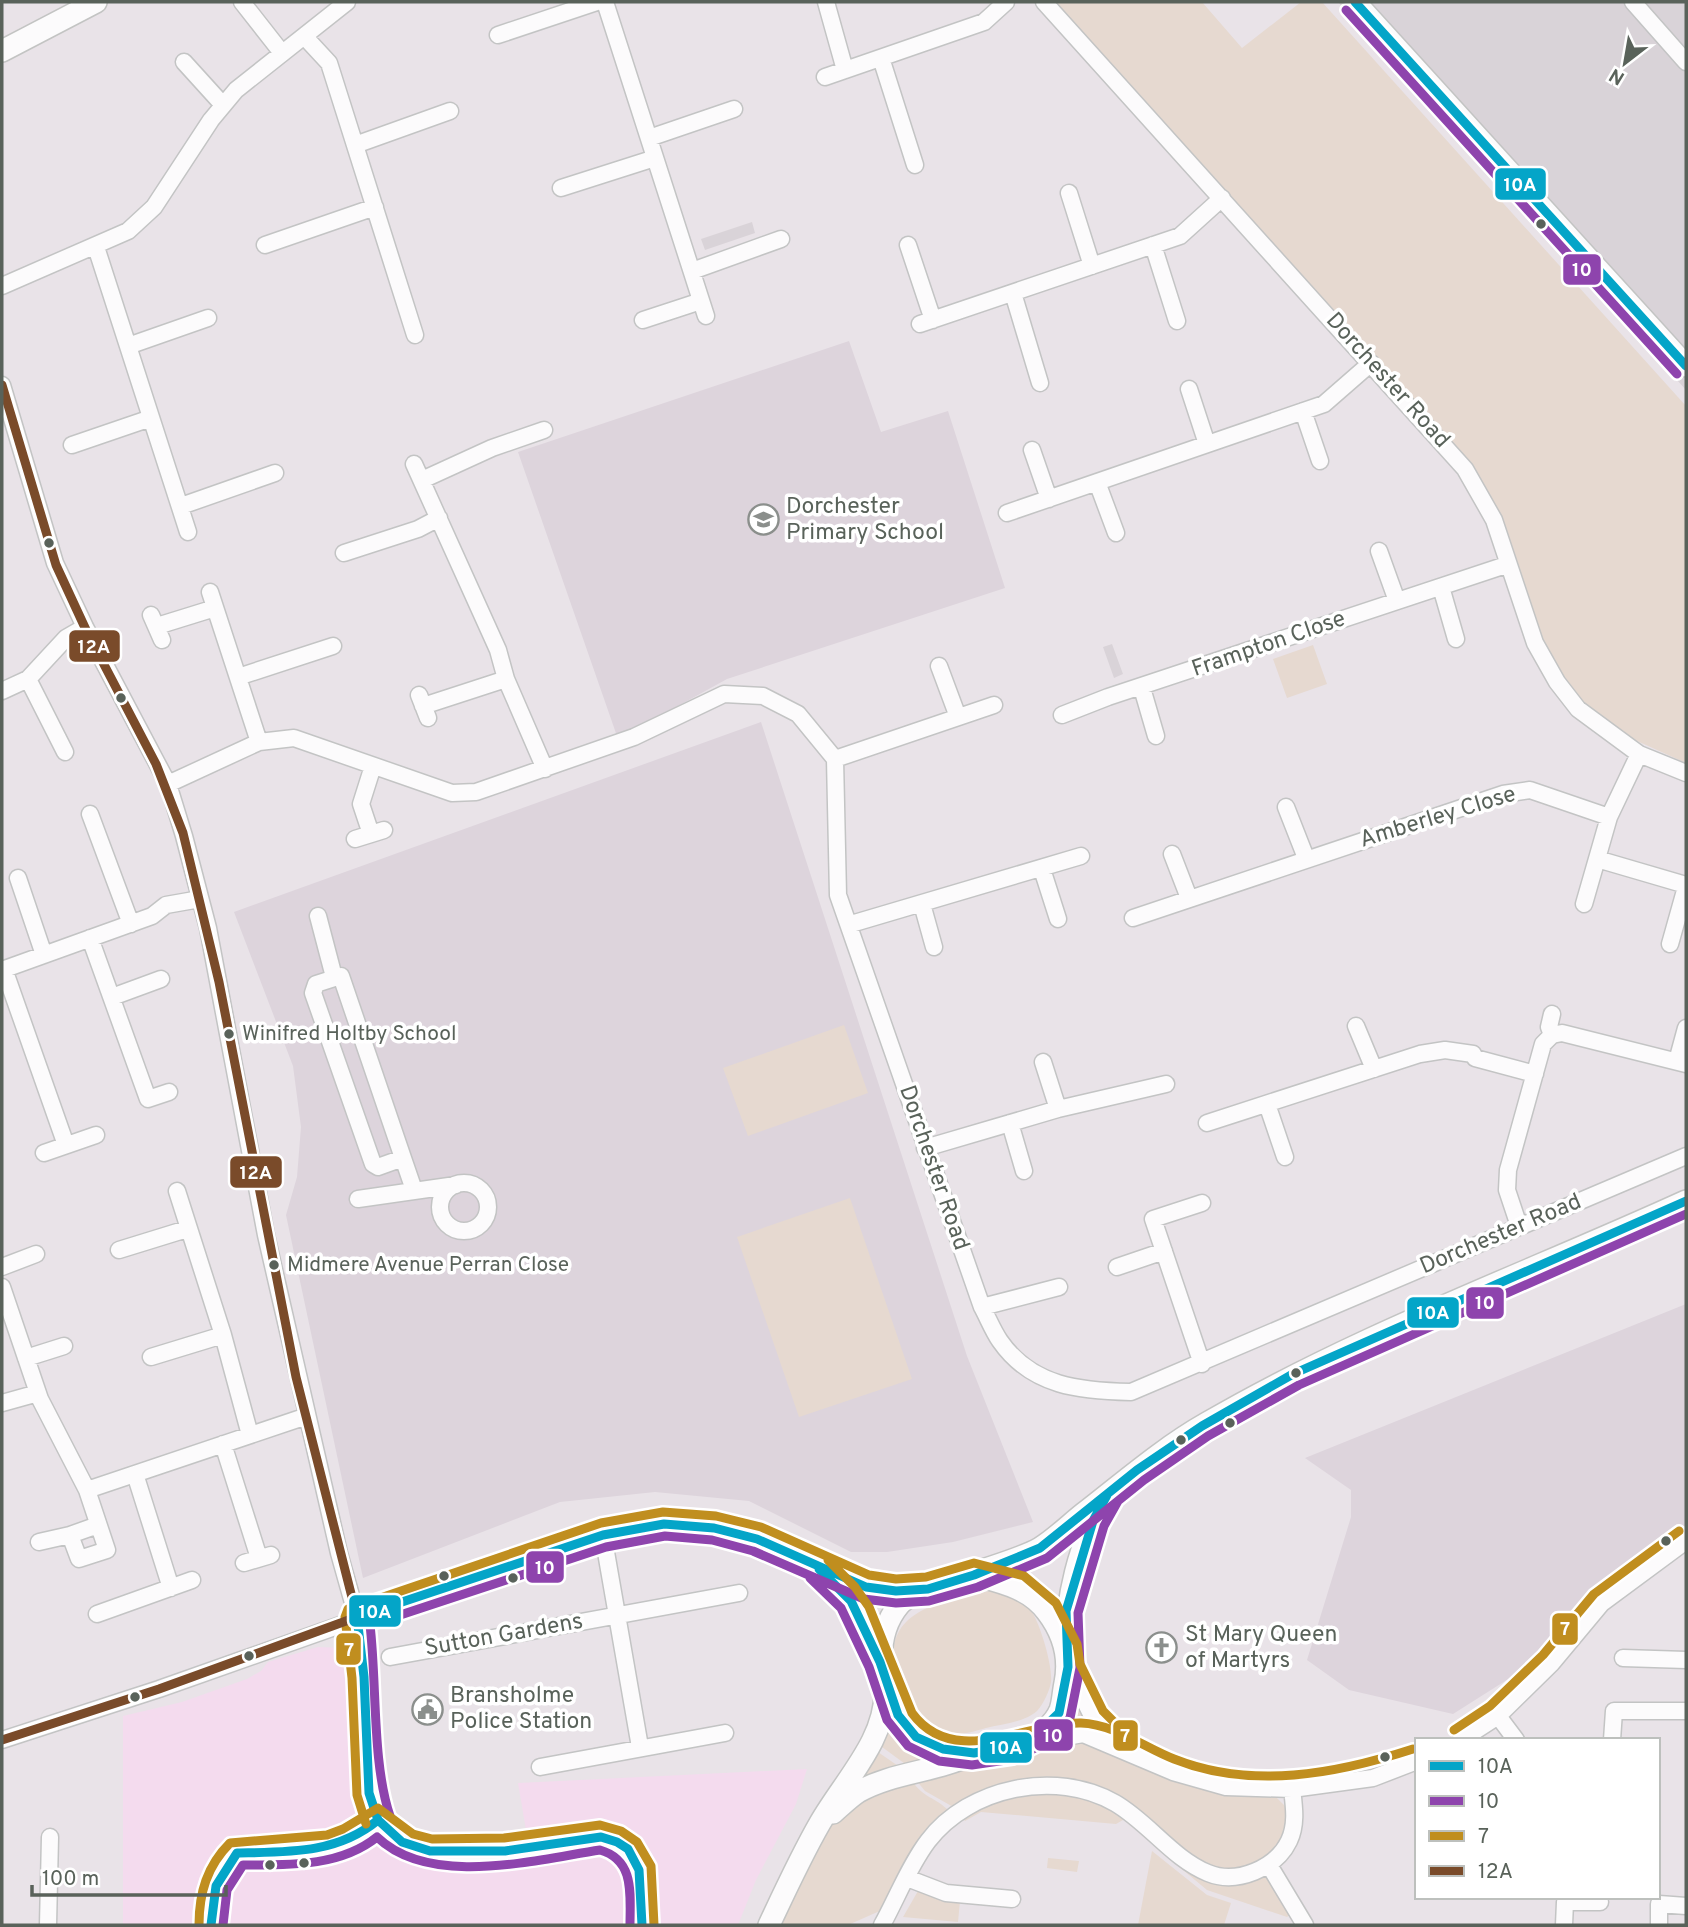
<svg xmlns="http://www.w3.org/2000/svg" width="1688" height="1927" font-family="Overpass,sans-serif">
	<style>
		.commercial { fill: #f4dbee }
		.industrial { fill: #d9d3d8 }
		.education { fill: #ddd4dc }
		.green { fill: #e6d9d0 }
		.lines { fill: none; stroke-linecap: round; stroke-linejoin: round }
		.street-casing { stroke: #c3c4c4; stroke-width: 19 }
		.secondary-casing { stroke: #c3c4c3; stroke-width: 24 }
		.street { stroke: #fcfbfc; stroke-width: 16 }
		.secondary { stroke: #fcfbfc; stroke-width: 21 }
		.bus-1-casing { stroke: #fff; stroke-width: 14 }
		.bus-2-casing { stroke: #fff; stroke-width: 14 }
		.bus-3-casing { stroke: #fff; stroke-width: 14 }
		.bus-4-casing { stroke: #fff; stroke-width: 14 }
		.bus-1 { stroke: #04a5c8; stroke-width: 9 }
		.bus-2 { stroke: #8e44ad; stroke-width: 9 }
		.bus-3 { stroke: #c08e1f; stroke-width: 9 }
		.bus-4 { stroke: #7a4b2a; stroke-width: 9 }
		.bus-dot { fill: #59625a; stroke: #fff; stroke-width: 2.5 }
		.labels { text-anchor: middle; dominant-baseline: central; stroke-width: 7; stroke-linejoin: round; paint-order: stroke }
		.bus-label { font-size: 21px; fill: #59625a; stroke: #fff; text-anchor: start }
		.street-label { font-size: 23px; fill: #59625a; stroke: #fff }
		.poi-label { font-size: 23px; fill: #59625a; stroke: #fff; text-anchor: start }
		.line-badge { stroke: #fff; stroke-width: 2.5 }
		.badge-label { font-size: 19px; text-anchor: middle; font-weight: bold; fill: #fff }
	</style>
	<rect width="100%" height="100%" fill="#e9e3e8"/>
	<!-- commercial -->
	<path class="commercial" d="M318 1647 345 1648 355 1655 360 1804 398 1831 428 1841 451 1844 527 1836 518 1783 807 1769 796 1804 756 1880 738 1925H123V1716L182 1702 247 1679 261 1671 268 1662Z"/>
	<!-- industrial -->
	<path class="industrial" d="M1338 2H1686V390Z
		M752 222 755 233 705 250 701 239Z
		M1112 644 1123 674 1114 678 1103 647Z"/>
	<!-- education -->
	<path class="education" d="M849 341 881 432 948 411 1005 588 727 679 618 739 518 452Z
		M761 722 967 1356 1033 1522 953 1542 887 1552H851L749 1501 655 1492 560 1502 363 1578 286 1215 297 1177 301 1127 293 1066 234 912Z
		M1686 1304V1525L1630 1560 1543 1657 1453 1714 1349 1690 1307 1660 1351 1517V1490L1305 1458Z"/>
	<!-- green -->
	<path class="green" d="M1055 2H1202L1242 48 1301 2H1322L1686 406V763L1626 736 1597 718 1574 696 1543 649 1501 520 1359 341Z
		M1313 645 1327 684 1287 698 1273 659Z
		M844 1025 868 1093 748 1136 723 1068Z
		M850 1198 912 1379 799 1417 737 1237Z
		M990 1591C1005 1592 1016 1595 1028 1606 1039 1618 1053 1666 1051 1682 1050 1690 1043 1705 1037 1711 1025 1722 1002 1724 986 1728 969 1733 952 1738 934 1731 917 1724 909 1706 902 1691 871 1616 930 1602 990 1591Z
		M1079 1699 1099 1732H1053L1073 1700Z
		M891 1721C905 1740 920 1753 944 1757L912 1769 878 1744Z
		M1087 1742 1157 1773 1276 1797 1289 1810 1283 1840 1270 1857 1240 1871 1213 1869 1077 1784 955 1808 925 1791 916 1780 1074 1743Z
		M875 1750 904 1770 869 1781 851 1779Z
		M911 1779C922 1798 936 1797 949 1811L882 1910 848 1925H775L823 1833 844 1809Z
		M1035 1792 1076 1795 1121 1815 1123 1820 1116 1824 981 1812 965 1821 963 1818 1000 1798Z
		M1159 1850 1168 1852 1183 1865 1268 1878 1293 1912 1287 1917 1207 1890Z
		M1152 1851 1207 1895 1231 1903 1224 1925H1138Z
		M1048 1858 1079 1861 1077 1872 1047 1868Z
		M918 1891 960 1901 958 1922 903 1917Z"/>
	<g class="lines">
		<defs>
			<path id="street" d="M242 2 282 53
				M605 2 706 316
				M826 2 845 70
				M1044 2 1465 469 1494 520 1535 643 1557 682 1578 709 1639 754 1686 773
				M1633 2 1686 62
				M498 35 597 2
				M304 36 329 63 415 335
				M881 58 915 165
				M184 62 223 105
				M825 77 984 22 1006 2
				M649 138 734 109
				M355 145 450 111
				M561 188 655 158
				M1069 193 1092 266
				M265 245 375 207
				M908 245 933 320
				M1153 245 1177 321
				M96 247 188 532
				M692 271 781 239
				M2 286 128 231 154 207 211 120 236 90 347 2
				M1013 293 1040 383
				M643 320 701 301
				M920 324 1180 236 1222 198
				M128 346 208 318
				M2 385 55 563 85 627 168 784 184 836 208 928 266 1235 339 1553 357 1617 364 1677 369 1793 378 1820
				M1189 389 1207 444
				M1303 411 1320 461
				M72 445 151 418
				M1032 450 1049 499
				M414 464 498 650 506 679 545 769
				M422 480 492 448 544 430
				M1097 482 1116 533
				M181 506 275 473
				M1007 513 1324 404 1371 363
				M1379 551 1397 601
				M344 553 418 529 439 518
				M1441 587 1456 639
				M210 592 259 742
				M151 615 162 640
				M157 626 215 608
				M939 666 958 717
				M238 677 333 646
				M28 679 65 752
				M1142 688 1156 736
				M2 691 28 679 66 638 85 627
				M419 695 428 718
				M423 706 506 679
				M1062 715 1108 697 1506 565
				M835 759 994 705
				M168 784 259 742 294 738 452 793 476 792 634 737 724 694 763 696 798 714 835 759 838 895 982 1307C988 1318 993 1331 1000 1341 1032 1387 1081 1391 1131 1392L1686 1156
				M1286 807 1306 858
				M90 814 131 924
				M371 834 361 804 373 766
				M355 839 384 830
				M1172 854 1189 898
				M1597 859 1686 885
				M1042 869 1058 919
				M18 878 44 955
				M922 904 934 947
				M1584 904 1609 817 1639 754
				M318 916 334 977
				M1133 918 1503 794 1530 790 1609 817
				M851 924 1081 856
				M90 938 148 1099 169 1092
				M1670 944 1686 887
				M4 969 66 1145
				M2 970 152 916 166 905 200 899
				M112 997 161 979
				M1552 1014 1549 1027 1552 1035
				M1356 1026 1374 1069
				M1677 1061 1686 1028
				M1043 1062 1058 1109
				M1267 1104 1285 1157
				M1010 1123 1024 1171
				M1207 1123 1420 1054 1445 1050 1473 1054 1475 1058 1535 1074
				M925 1148 1058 1109 1166 1084
				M44 1153 96 1135
				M403 1158 341 976 316 984 313 993 373 1164 378 1167 403 1158 414 1190
				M440 1207a24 24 0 1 1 48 0a24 24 0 1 1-48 0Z
				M177 1191 223 1335 250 1435
				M358 1199 456 1185
				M1519 1226 1507 1190 1508 1170 1543 1044 1552 1035 1562 1033 1686 1064
				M119 1250 187 1229
				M2 1267 36 1254
				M1117 1267 1164 1251
				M2 1287 40 1399 87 1490 307 1416
				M982 1307 1059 1287
				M151 1357 223 1335
				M26 1358 64 1346
				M1202 1364 1153 1219 1202 1203
				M2 1403 38 1393
				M223 1444 259 1558
				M135 1474 171 1588
				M87 1490 107 1550 79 1559 70 1535 98 1525
				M603 1535 640 1747
				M39 1542 70 1535
				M244 1563 271 1555
				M824 1574 851 1601 880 1662
				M97 1614 192 1580
				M390 1657 739 1593
				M1623 1658 1686 1660
				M1068 1667 1093 1718 1120 1746
				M1498 1716 1516 1740
				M2 1740 159 1689 536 1556 603 1535 664 1524 714 1528 757 1539 866 1587 896 1591 922 1589
				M1461 1740 1498 1716 1552 1663 1602 1603 1686 1541
				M1612 1740 1614 1711H1686
				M1026 1744 1083 1734 1173 1772 1226 1787 1292 1789 1373 1778 1417 1761
				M540 1767 725 1733
				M1269 1865 1305 1925
				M907 1878 946 1893 1012 1899
				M48 1925 50 1837
				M211 1925C210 1895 216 1876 237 1853 285 1852 342 1857 378 1820 389 1831 398 1841 412 1847 454 1863 555 1844 601 1837 649 1846 641 1887 642 1925
				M882 1925C897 1898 909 1866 928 1841 969 1787 1056 1769 1115 1803 1148 1822 1173 1859 1208 1873 1237 1885 1276 1868 1289 1841 1297 1824 1294 1806 1292 1789
				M1564 1925 1565 1902H1600
				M1659 1925V1904L1686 1906"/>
			<path id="secondary" d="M1355 2 1686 366
				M2 51 96 2
				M974 1575C1000 1582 1030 1588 1047 1612 1063 1633 1070 1658 1065 1683 1063 1692 1063 1702 1060 1710 1048 1739 1003 1751 976 1752 946 1754 922 1743 903 1721 877 1691 873 1636 899 1605 916 1585 1010 1566 1040 1548 1056 1538 1070 1524 1084 1513 1124 1482 1163 1448 1207 1423 1360 1334 1526 1274 1686 1201
				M1066 1646C1066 1599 1079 1544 1103 1503
				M833 1813C841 1806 849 1798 858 1792 893 1772 937 1772 972 1754
				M769 1925C785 1891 801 1856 820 1823 844 1781 887 1739 885 1689"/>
		</defs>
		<!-- street casing -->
		<use href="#street" class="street-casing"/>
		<!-- secondary casing -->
		<use href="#secondary" class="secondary-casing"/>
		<!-- street -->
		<use href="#street" class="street"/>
		<!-- secondary -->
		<use href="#secondary" class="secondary"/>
		<defs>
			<path id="bus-1" d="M1355 2 1686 366
				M819 1569 851 1601 880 1662 898 1715 916 1737 943 1749 974 1753 1010 1747 1039 1732 1059 1713 1068 1667 1066 1611 1093 1521 1107 1495
				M378 1820 369 1793 364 1677 357 1617 603 1535 664 1524 714 1528 757 1539 866 1587 896 1591 928 1589 974 1575 1040 1548 1137 1470 1202 1426 1293 1374 1686 1201
				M211 1925 216 1886 237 1853C288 1852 337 1854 378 1820L402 1842 430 1851H505L601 1837 617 1842 628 1849 639 1870 642 1925"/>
			<path id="bus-2" d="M1346 10 1677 374
				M810 1578 841 1608 869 1667 887 1720 908 1746 939 1761 972 1765 1013 1759 1047 1742 1070 1718 1080 1668 1078 1613 1104 1526 1118 1501
				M390 1816C372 1763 377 1684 370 1625L606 1547 665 1536 712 1540 753 1551 864 1599 896 1603 929 1601 978 1587 1047 1558 1144 1480 1208 1436 1299 1385 1686 1214
				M223 1925 227 1890 243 1865C288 1865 340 1867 377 1837 430 1888 534 1860 600 1850 635 1860 630 1894 630 1925"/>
			<path id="bus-3" d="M828 1560 855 1587 869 1607 912 1713C954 1770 1026 1722 1081 1723 1114 1724 1145 1748 1174 1759 1252 1790 1336 1774 1413 1749
				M1454 1730 1490 1706 1543 1655 1594 1594 1679 1531
				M366 1824 357 1795 352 1678 345 1617 348 1609 601 1523 663 1512 716 1516 761 1527 869 1575 896 1579 926 1577 974 1563 1024 1576 1056 1603 1077 1644 1080 1664 1103 1711 1133 1741
				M199 1925C199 1893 207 1866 230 1843L327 1835 343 1829 378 1808 413 1834 432 1839 504 1838 600 1825 621 1831 637 1842 651 1866 654 1925"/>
			<path id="bus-4" d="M2 385 56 565 87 632 156 764 183 833 219 982 296 1377 357 1617 159 1689 2 1740"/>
		</defs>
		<!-- bus-1 casing -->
		<use href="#bus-1" class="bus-1-casing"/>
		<!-- bus-2 casing -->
		<use href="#bus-2" class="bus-2-casing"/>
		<!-- bus-3 casing -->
		<use href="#bus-3" class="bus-3-casing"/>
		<!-- bus-4 casing -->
		<use href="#bus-4" class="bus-4-casing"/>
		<!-- bus-1 -->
		<use href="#bus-1" class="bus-1"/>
		<!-- bus-2 -->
		<use href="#bus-2" class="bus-2"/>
		<!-- bus-3 -->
		<use href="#bus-3" class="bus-3"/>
		<!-- bus-4 -->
		<use href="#bus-4" class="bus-4"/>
	</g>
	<!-- icons -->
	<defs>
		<symbol id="school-ring" viewBox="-11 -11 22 22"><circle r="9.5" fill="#fff" stroke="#8b8f8c" stroke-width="1.5"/><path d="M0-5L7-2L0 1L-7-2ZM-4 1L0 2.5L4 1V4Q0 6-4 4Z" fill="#8b8f8c"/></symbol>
		<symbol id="church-ring" viewBox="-11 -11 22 22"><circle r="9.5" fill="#fff" stroke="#8b8f8c" stroke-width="1.5"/><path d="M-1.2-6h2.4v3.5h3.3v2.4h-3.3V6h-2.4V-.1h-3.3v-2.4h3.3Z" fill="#8b8f8c"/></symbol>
		<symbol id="civic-ring" viewBox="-11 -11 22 22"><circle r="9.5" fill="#fff" stroke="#8b8f8c" stroke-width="1.5"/><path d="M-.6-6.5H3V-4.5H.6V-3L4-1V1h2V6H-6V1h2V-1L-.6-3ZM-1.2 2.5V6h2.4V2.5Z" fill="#8b8f8c"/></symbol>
	</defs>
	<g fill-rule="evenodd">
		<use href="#school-ring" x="746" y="502" width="35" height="35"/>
		<use href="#church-ring" x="1144" y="1630" width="35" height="35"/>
		<use href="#civic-ring" x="410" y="1692" width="35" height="35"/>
	</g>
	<!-- markers -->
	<g class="bus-dot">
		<circle cx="1541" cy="224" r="6"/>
		<circle cx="49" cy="543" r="6"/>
		<circle cx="121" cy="698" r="6"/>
		<circle cx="229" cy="1034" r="6"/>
		<circle cx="274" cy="1265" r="6"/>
		<circle cx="1296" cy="1373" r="6"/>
		<circle cx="1230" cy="1423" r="6"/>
		<circle cx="1181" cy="1440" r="6"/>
		<circle cx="1666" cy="1541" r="6"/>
		<circle cx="444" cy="1576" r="6"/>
		<circle cx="513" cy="1578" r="6"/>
		<circle cx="249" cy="1656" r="6"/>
		<circle cx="135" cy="1697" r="6"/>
		<circle cx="1385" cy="1757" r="6"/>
		<circle cx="304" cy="1863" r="6"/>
		<circle cx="270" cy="1865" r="6"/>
	</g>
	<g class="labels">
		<!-- bus labels -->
		<g class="bus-label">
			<text x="242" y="1034">Winifred Holtby School</text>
			<text x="287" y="1265">Midmere Avenue Perran Close</text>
		</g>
		<!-- street labels -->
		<g class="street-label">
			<text transform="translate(1387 381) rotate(48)">Dorchester Road</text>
			<text transform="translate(1269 645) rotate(-19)">Frampton Close</text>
			<text transform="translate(1438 818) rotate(-17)">Amberley Close</text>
			<text transform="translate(933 1168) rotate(71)">Dorchester Road</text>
			<text transform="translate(1501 1235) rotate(-23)">Dorchester Road</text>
			<text transform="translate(504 1636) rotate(-10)">Sutton Gardens</text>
		</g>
		<!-- poi labels -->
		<g class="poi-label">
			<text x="786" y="507">Dorchester<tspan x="786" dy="26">Primary School</tspan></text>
			<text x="1185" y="1635">St Mary Queen<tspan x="1185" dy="26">of Martyrs</tspan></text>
			<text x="450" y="1696">Bransholme<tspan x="450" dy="26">Police Station</tspan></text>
		</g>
	</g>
	<g class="line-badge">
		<rect x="1494" y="167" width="53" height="34" rx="7" fill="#04a5c8"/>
		<rect x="1562" y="253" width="40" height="33" rx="7" fill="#8e44ad"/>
		<rect x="68" y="629" width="53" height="34" rx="7" fill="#7a4b2a"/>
		<rect x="229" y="1155" width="54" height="34" rx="7" fill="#7a4b2a"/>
		<rect x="1465" y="1286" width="40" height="34" rx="7" fill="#8e44ad"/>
		<rect x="1406" y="1296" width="54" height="33" rx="7" fill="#04a5c8"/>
		<rect x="525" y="1550" width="40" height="34" rx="7" fill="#8e44ad"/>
		<rect x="348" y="1594" width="54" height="34" rx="7" fill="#04a5c8"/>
		<rect x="1551" y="1612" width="28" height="34" rx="7" fill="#c08e1f"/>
		<rect x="335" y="1632" width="27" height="34" rx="7" fill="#c08e1f"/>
		<rect x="1033" y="1718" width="41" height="34" rx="7" fill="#8e44ad"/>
		<rect x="1112" y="1719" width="27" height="33" rx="7" fill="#c08e1f"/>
		<rect x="979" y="1731" width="54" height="33" rx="7" fill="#04a5c8"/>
	</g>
	<g class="badge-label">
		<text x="1520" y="191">10A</text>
		<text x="1582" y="276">10</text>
		<text x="94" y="653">12A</text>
		<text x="256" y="1179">12A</text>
		<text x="1485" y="1309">10</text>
		<text x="1433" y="1319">10A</text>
		<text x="545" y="1574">10</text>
		<text x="375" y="1618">10A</text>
		<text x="1565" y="1635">7</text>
		<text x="349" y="1656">7</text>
		<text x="1053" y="1742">10</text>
		<text x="1125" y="1742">7</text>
		<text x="1006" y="1754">10A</text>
	</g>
	<!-- border -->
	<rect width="1688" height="1927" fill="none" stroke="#59625a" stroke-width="7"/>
	<!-- legend -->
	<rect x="1415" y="1738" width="245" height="161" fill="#ffffff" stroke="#bdc0bd" stroke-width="2"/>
	<rect x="1429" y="1761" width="35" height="10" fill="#04a5c8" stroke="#bdc0bd" stroke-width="2"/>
	<text x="1478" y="1773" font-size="21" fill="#59625a">10A</text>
	<rect x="1429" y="1796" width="35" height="10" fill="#8e44ad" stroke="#bdc0bd" stroke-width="2"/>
	<text x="1478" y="1808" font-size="21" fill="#59625a">10</text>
	<rect x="1429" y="1831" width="35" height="10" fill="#c08e1f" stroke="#bdc0bd" stroke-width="2"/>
	<text x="1478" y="1843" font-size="21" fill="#59625a">7</text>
	<rect x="1429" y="1866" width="35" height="10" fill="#7a4b2a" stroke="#bdc0bd" stroke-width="2"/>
	<text x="1478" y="1878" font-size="21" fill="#59625a">12A</text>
	<!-- north arrow -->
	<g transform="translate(1625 63) rotate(211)" stroke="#ffffff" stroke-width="5" paint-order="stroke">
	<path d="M0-5L12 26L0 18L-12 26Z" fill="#59625a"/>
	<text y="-10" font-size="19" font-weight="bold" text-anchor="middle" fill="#59625a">N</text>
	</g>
	<!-- scale -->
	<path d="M32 1885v10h194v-10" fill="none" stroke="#59625a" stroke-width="3.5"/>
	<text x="42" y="1885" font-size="21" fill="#59625a" stroke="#ffffff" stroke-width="5" paint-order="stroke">100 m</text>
</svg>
